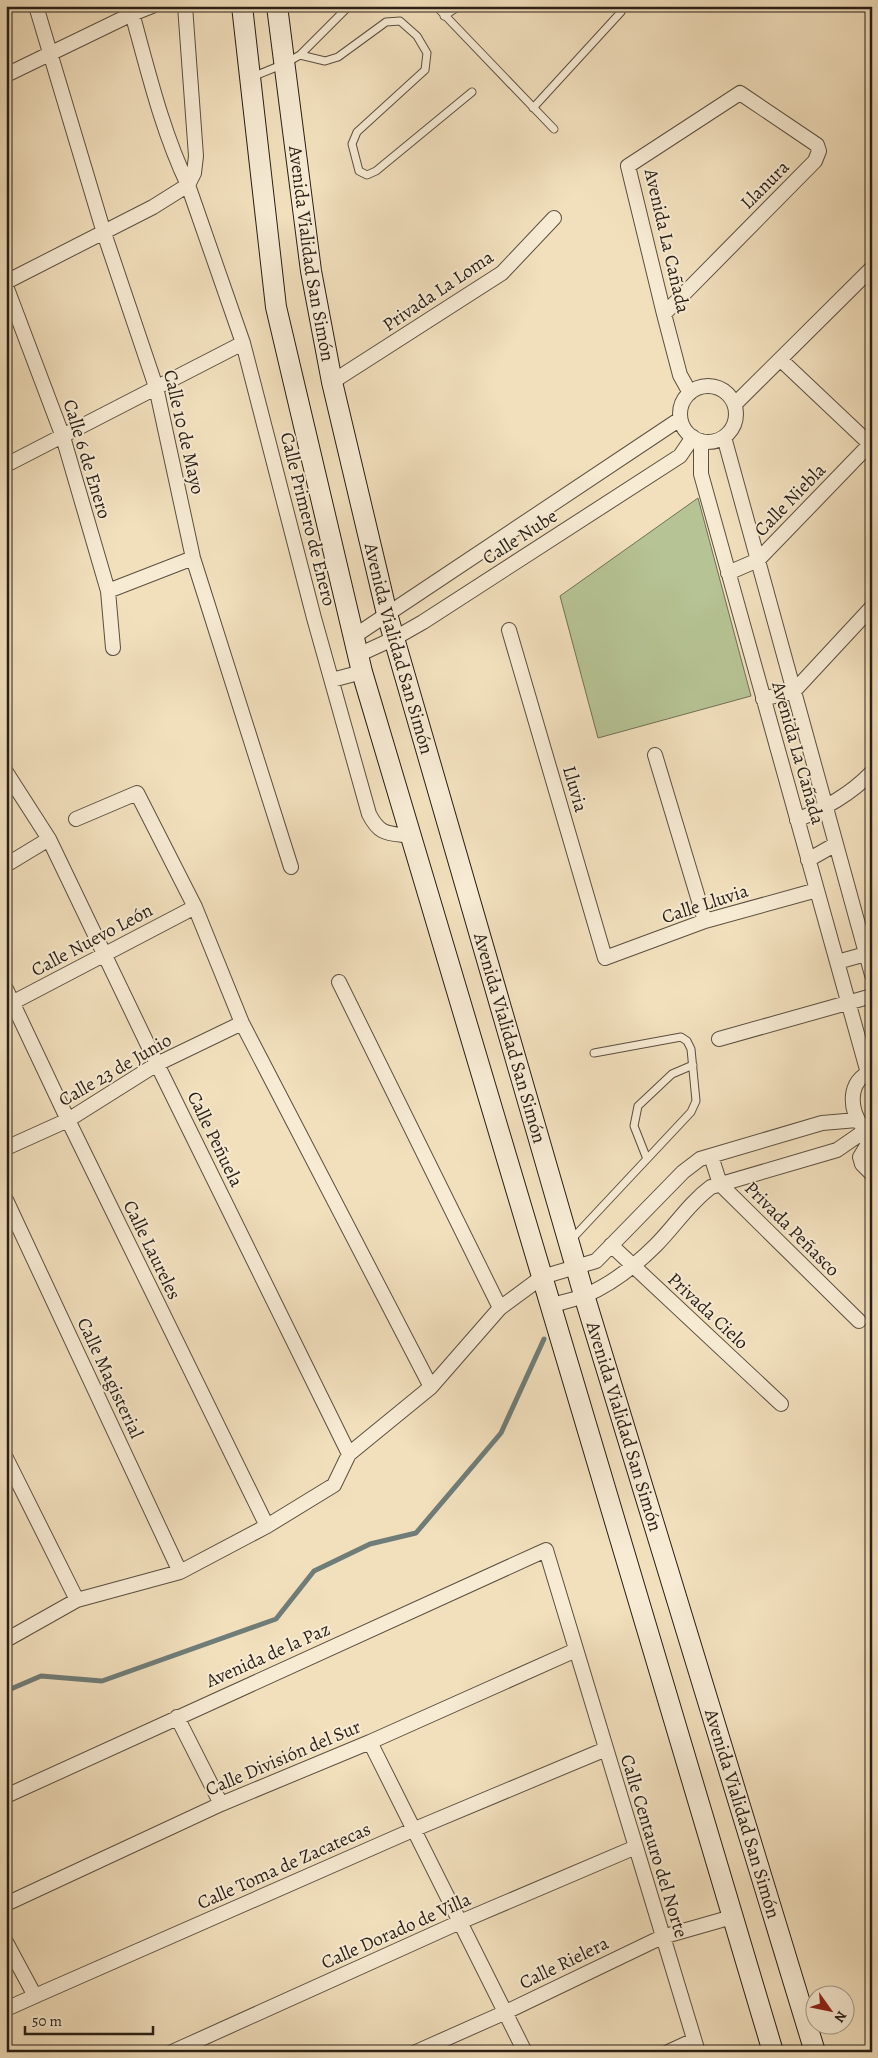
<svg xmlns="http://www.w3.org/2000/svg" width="878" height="2058" font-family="Alegreya,serif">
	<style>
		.green { fill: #b6c394; stroke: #707155 }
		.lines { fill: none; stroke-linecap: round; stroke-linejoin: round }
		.stream { stroke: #6f7d78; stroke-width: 5 }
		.lane-casing { stroke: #5b4f40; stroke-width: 9 }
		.street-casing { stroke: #5b4f40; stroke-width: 16 }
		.secondary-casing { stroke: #291f16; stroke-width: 22 }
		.lane { stroke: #f7ebd4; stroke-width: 7 }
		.street { stroke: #f7ebd4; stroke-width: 14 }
		.secondary { stroke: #f7ebd4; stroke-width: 20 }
		.labels { text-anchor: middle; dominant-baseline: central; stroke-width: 4; stroke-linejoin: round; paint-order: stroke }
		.street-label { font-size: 19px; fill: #291f16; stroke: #f7ebd4 }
	</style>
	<rect width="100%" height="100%" fill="#f2e0bd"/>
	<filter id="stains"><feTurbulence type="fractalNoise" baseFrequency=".004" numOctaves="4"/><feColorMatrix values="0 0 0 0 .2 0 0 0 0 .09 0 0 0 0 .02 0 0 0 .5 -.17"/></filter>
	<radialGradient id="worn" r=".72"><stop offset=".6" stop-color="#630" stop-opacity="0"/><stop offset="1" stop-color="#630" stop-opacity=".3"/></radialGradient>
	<!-- green -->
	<path class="green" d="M698 498 751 696 598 738 560 596Z"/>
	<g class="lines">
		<!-- stream -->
		<path class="stream" d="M6 1691 41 1676 102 1681 276 1619 314 1571 370 1544 416 1533 501 1433 544 1339"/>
		<defs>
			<path id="lane" d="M436 6 554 129
				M444 16 459 6
				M300 55 325 61 338 57 386 22 400 21 417 36 427 53 425 70 357 132 352 144 359 171 367 175 376 171 472 92
				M252 77 284 64 300 55 349 6
				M533 108 621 12 623 6
				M647 1159 634 1126 638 1106 672 1074 693 1065
				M571 1240 691 1112 696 1101 691 1049 687 1041 681 1037 594 1053"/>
			<path id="street" d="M36 6 104 233 156 387 193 558 291 867
				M130 6C147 66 161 129 188 185L243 343 314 618 369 814C380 836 389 833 411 836
				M185 6 196 156 194 173 188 185
				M6 75 132 14 152 6
				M6 282 153 207 188 185
				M6 286 63 437 108 591 113 648
				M664 314 815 161 819 151 817 145 740 93 628 166 664 314 680 375 690 393
				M781 360 872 446
				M332 382 502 273 554 218
				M680 414a28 28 0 1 1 56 0a28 28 0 1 1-56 0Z
				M735 404 872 268
				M724 437 872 975
				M701 441V474L868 1073
				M6 465 243 343
				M728 573 758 560 872 442
				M108 591 193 558
				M509 630 605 958 705 921 817 890
				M353 637 680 419
				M358 655 395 638 423 622 680 456 693 437
				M332 680 362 672
				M763 699 794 691 872 607
				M655 755 705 921
				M6 772 49 839 157 1064 349 1454
				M76 819 137 793 195 907 242 1023 431 1387
				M797 820C825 808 850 795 872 772
				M808 860 836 844
				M6 865 49 839
				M837 962 866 954 871 949
				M339 982 500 1308
				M6 989 68 1120 267 1526
				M6 1006 195 907
				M719 1039 872 996
				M863 1127C849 1112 847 1079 872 1072
				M872 1137 860 1157 862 1164 872 1174
				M6 1148 68 1120 157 1064 242 1023
				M711 1156 720 1184 859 1321
				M6 1200 180 1572
				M611 1245 781 1404
				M551 1306C561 1302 573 1300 584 1296 610 1285 636 1265 656 1245 675 1226 689 1203 711 1187L837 1150 866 1130
				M6 1458 77 1600
				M6 1640 77 1600 180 1572 267 1526 334 1485 349 1454 431 1387 500 1308 542 1277 596 1261 683 1172 700 1159 822 1123 857 1120
				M177 1717 221 1804
				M370 1742 525 2052
				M6 1796 546 1550 698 2052
				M6 1904 221 1804 370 1742 576 1650
				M6 1942 35 1996 415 1829 606 1749
				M6 2009 35 1996
				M172 2052 460 1922 636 1847
				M416 2052 506 2012 662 1937 732 1917
				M668 2052 694 2040"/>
			<g id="secondary">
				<path d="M242 6 276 307 362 672 773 2052"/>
				<path id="s1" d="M277 6 311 271 332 382 387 614 584 1295 815 2052"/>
			</g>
		</defs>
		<!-- lane casing -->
		<use href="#lane" class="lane-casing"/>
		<!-- street casing -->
		<use href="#street" class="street-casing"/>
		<!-- secondary casing -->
		<use href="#secondary" class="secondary-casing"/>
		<!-- lane -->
		<use href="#lane" class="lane"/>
		<!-- street -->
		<use href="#street" class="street"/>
		<!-- secondary -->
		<use href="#secondary" class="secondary"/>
	</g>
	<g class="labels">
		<!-- street labels -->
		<g class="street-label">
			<text transform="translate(765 185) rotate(-45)">Llanura</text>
			<text transform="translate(667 241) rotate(77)">Avenida La Cañada</text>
			<text stroke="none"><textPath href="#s1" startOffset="250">Avenida Vialidad San Simón</textPath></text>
			<text transform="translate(438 291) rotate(-34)">Privada La Loma</text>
			<text transform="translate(184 432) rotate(77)">Calle 10 de Mayo</text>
			<text transform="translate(87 459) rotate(73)">Calle 6 de Enero</text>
			<text transform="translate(790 500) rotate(-46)">Calle Niebla</text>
			<text transform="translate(308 519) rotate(76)">Calle Primero de Enero</text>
			<text transform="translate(520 537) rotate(-33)">Calle Nube</text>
			<text stroke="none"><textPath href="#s1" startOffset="655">Avenida Vialidad San Simón</textPath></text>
			<text transform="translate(798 753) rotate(74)">Avenida La Cañada</text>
			<text transform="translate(575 789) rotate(74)">Lluvia</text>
			<text transform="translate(705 904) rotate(-18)">Calle Lluvia</text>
			<text transform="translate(92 940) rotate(-28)">Calle Nuevo León</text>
			<text stroke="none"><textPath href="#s1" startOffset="1060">Avenida Vialidad San Simón</textPath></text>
			<text transform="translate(115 1070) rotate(-30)">Calle 23 de Junio</text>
			<text transform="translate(215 1139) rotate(64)">Calle Peñuela</text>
			<text transform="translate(792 1229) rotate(45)">Privada Peñasco</text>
			<text transform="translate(152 1250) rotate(64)">Calle Laureles</text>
			<text transform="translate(708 1311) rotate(43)">Privada Cielo</text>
			<text transform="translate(110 1378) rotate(65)">Calle Magisterial</text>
			<text stroke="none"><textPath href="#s1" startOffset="1465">Avenida Vialidad San Simón</textPath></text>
			<text transform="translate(268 1655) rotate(-24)">Avenida de la Paz</text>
			<text transform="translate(283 1758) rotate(-23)">Calle División del Sur</text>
			<text stroke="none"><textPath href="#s1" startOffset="1870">Avenida Vialidad San Simón</textPath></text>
			<text transform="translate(654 1846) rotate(73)">Calle Centauro del Norte</text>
			<text transform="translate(284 1866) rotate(-24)">Calle Toma de Zacatecas</text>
			<text transform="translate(396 1931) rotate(-24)">Calle Dorado de Villa</text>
			<text transform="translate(564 1963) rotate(-26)">Calle Rielera</text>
		</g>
	</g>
	<!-- margin -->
	<rect width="878" height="2058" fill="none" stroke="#f2e0bd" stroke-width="25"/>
	<rect x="8" y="8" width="863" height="2043" fill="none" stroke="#291f16" stroke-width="2.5"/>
	<rect x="12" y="12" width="853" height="2033" fill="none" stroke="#291f16"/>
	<!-- north arrow -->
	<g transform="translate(830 2010) rotate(123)"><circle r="24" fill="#f7ebd4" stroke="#a59988"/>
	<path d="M0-4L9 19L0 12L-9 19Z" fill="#8f2418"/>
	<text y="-8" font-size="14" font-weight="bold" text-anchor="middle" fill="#291f16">N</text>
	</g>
	<!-- scale -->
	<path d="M25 2026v8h128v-8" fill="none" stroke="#291f16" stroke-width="2.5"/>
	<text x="32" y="2026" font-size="15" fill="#291f16" stroke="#f7ebd4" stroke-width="4" paint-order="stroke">50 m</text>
	<rect width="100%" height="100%" filter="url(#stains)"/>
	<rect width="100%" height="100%" fill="url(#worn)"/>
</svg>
